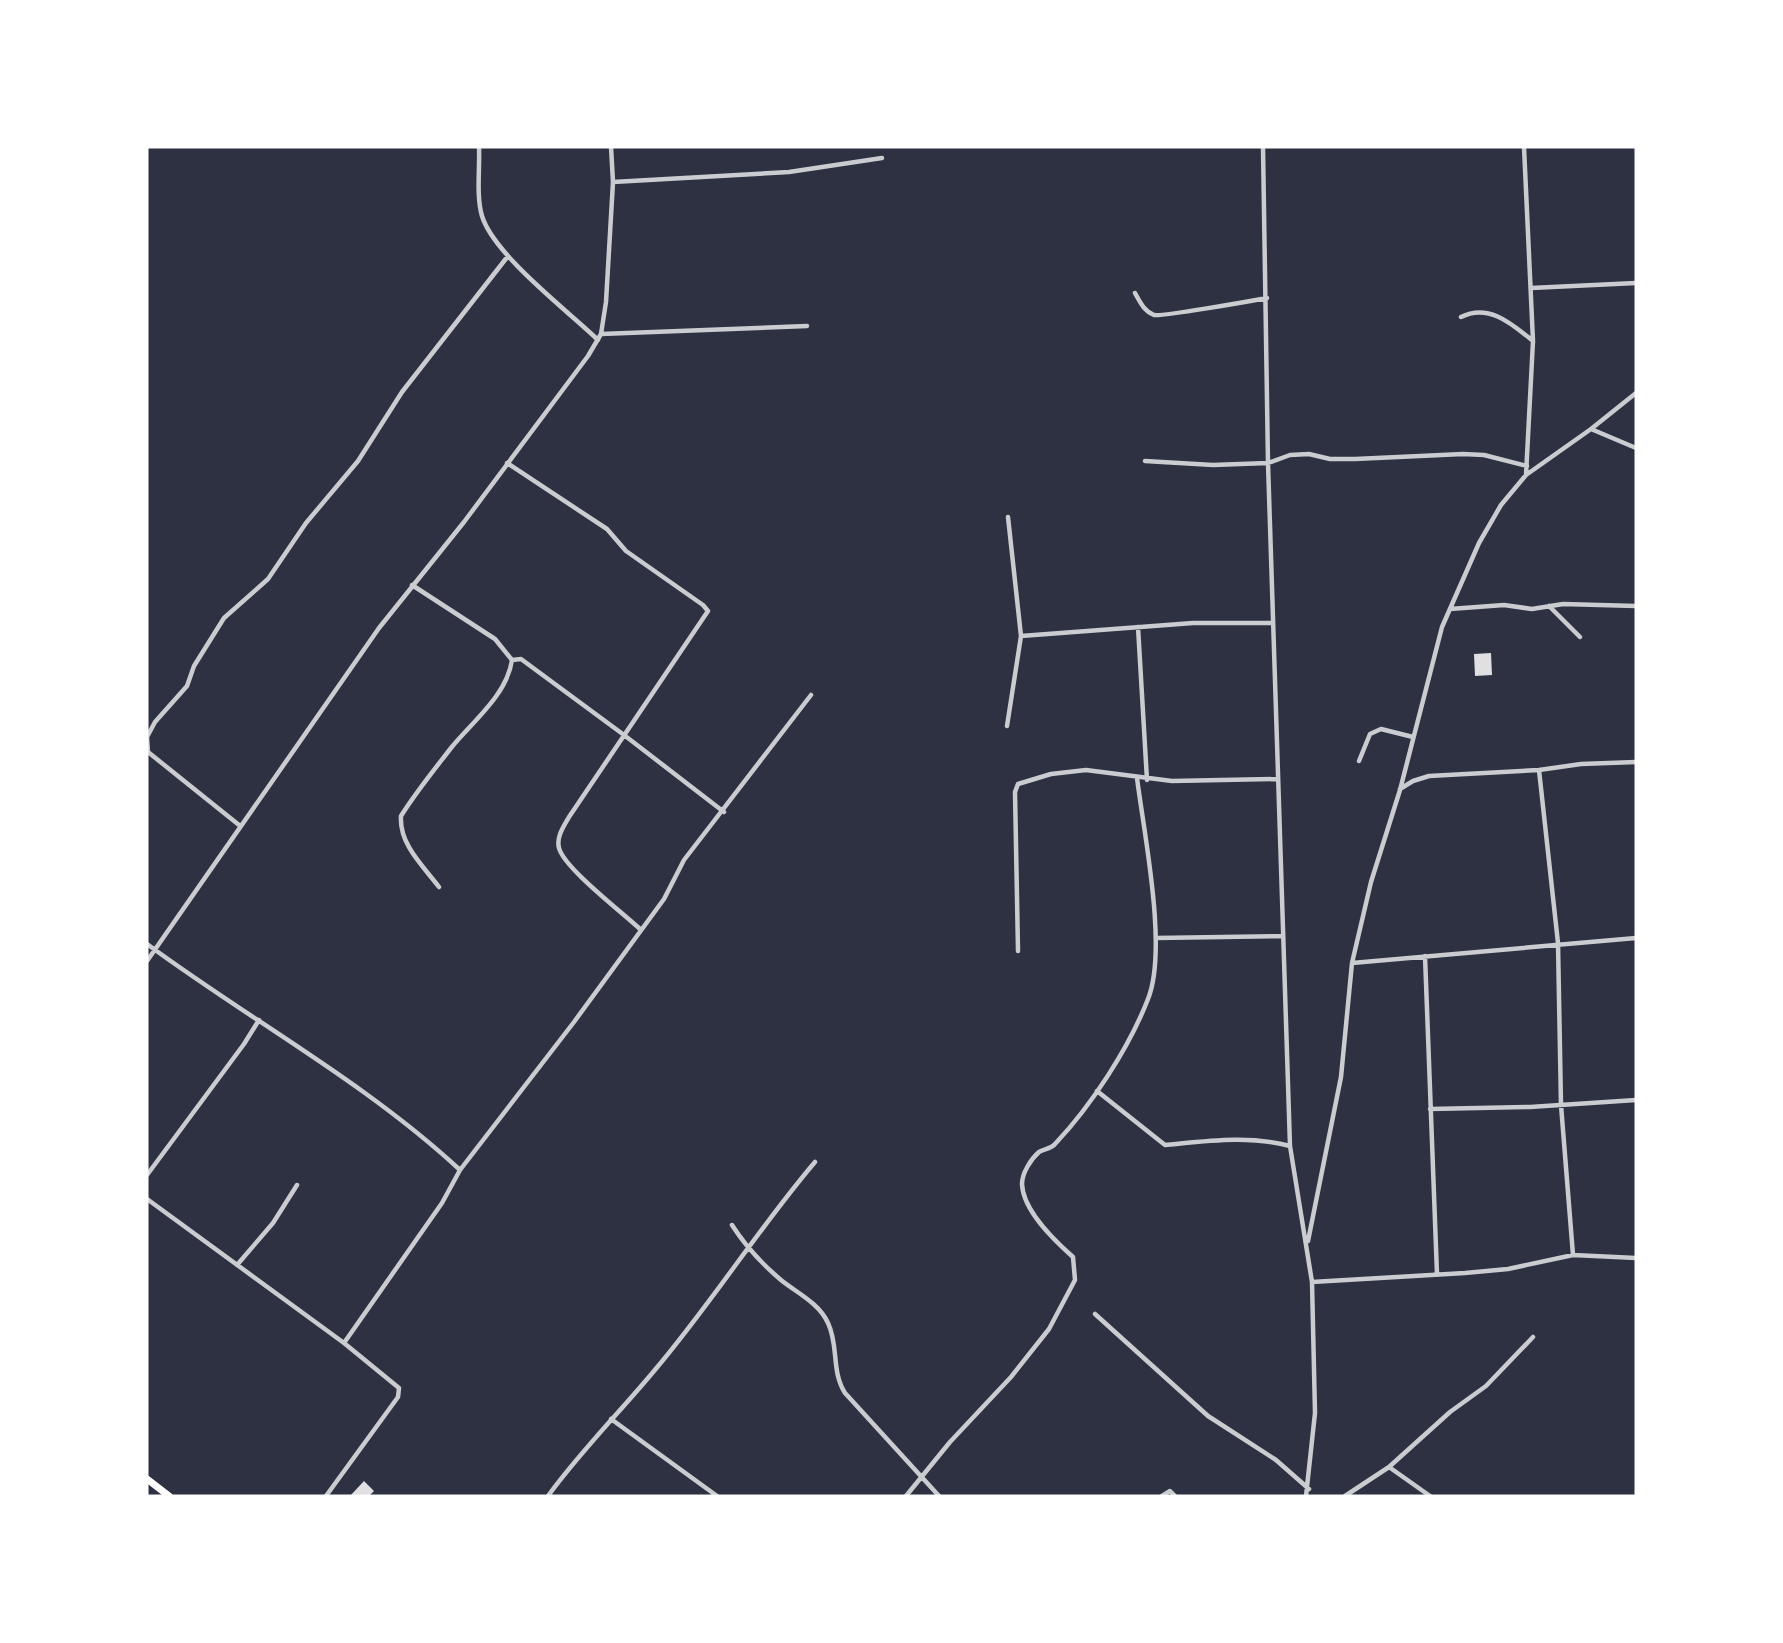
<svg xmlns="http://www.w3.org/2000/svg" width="1783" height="1643" font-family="'DejaVu Sans',sans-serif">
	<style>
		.building { fill: #e0e0e3 }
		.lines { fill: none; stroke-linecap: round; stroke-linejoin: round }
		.minor { stroke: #caccd0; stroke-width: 4.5 }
		.trunk { stroke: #fff; stroke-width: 7 }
	</style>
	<rect width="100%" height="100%" fill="#2d3142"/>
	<!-- building -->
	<path class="building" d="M1491 653 1492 675 1475 676 1474 654Z
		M364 1481 374 1491 369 1496H350Z"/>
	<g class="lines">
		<!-- minor -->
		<path class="minor" d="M479 147C480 168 476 196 482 216 494 255 568 311 598 340
			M1263 147 1268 463 1290 1146 1312 1282 1315 1413 1306 1496
			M1524 147 1533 341 1526 475
			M613 182 789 172 882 158
			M1531 288 1636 283
			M1135 293C1140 302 1144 311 1154 315 1160 317 1251 301 1267 298
			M1461 317C1489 303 1512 324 1533 341
			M601 334 807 326
			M1591 429 1636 448
			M1145 461 1213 465 1268 463 1290 455 1309 454 1330 459H1355L1463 454 1484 455 1527 466
			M507 463 607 529 626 551 703 605 708 611 569 817C564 826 556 837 559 848 564 868 623 913 641 930
			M1008 517 1021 636
			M412 585 495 639 512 660C507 695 472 722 451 748 434 770 416 792 401 816 399 844 423 866 439 887
			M1549 606 1580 637
			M1450 609 1504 605 1532 609 1563 604 1636 606
			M1138 627 1147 780
			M512 660 521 659 624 735 724 812
			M1007 726 1021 636 1193 623H1272
			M1359 761 1370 734 1381 729 1413 737
			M1539 770 1558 943 1561 1105 1573 1255
			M1400 789 1413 781 1429 776 1539 770 1581 764 1636 762
			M239 825 148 752 147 737 155 722 187 686 194 666 224 618 268 579 306 523 358 461 402 392 508 256
			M1156 938 1283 936
			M147 944C250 1020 365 1082 460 1170
			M1018 951 1015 792 1018 784 1051 774 1086 770 1172 781 1278 779
			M1425 956 1437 1274
			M147 961 379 628 464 522 588 356 601 334 606 302 613 182 611 147
			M1352 963 1636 938
			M1097 1091 1165 1145C1207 1141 1249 1135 1290 1146
			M1430 1109 1530 1107 1636 1100
			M147 1175 244 1044 259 1020
			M147 1199 344 1343 399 1388 398 1397 326 1496
			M732 1225C746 1247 761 1263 781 1280 797 1293 819 1303 828 1323 839 1346 831 1371 845 1393L939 1496
			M1308 1241 1341 1077 1352 963 1371 882 1400 790 1442 627 1479 543 1501 505 1526 475 1591 429 1636 393
			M237 1265 273 1223 297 1185
			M1312 1282 1465 1273 1508 1269 1573 1255 1636 1258
			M1095 1314 1208 1416 1276 1460 1309 1489
			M344 1343 442 1203 460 1170 574 1022 664 899 684 860 811 695
			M611 1419 717 1496
			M1389 1467 1450 1412 1486 1386 1533 1337
			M548 1496C580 1452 619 1413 654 1371 711 1304 758 1229 815 1162
			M906 1496 950 1442 1011 1377 1049 1329 1075 1280 1073 1257C1055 1241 1023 1211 1022 1184 1022 1173 1031 1159 1039 1152 1044 1149 1051 1149 1055 1144 1091 1106 1129 1048 1148 999 1168 949 1144 834 1137 778
			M1162 1496 1170 1491 1175 1496
			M1345 1496 1389 1467 1430 1496"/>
		<!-- trunk -->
		<path class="trunk" d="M147 1479 169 1496"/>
	</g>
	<!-- border -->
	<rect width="1783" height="1643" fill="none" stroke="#ffffff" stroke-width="297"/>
</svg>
